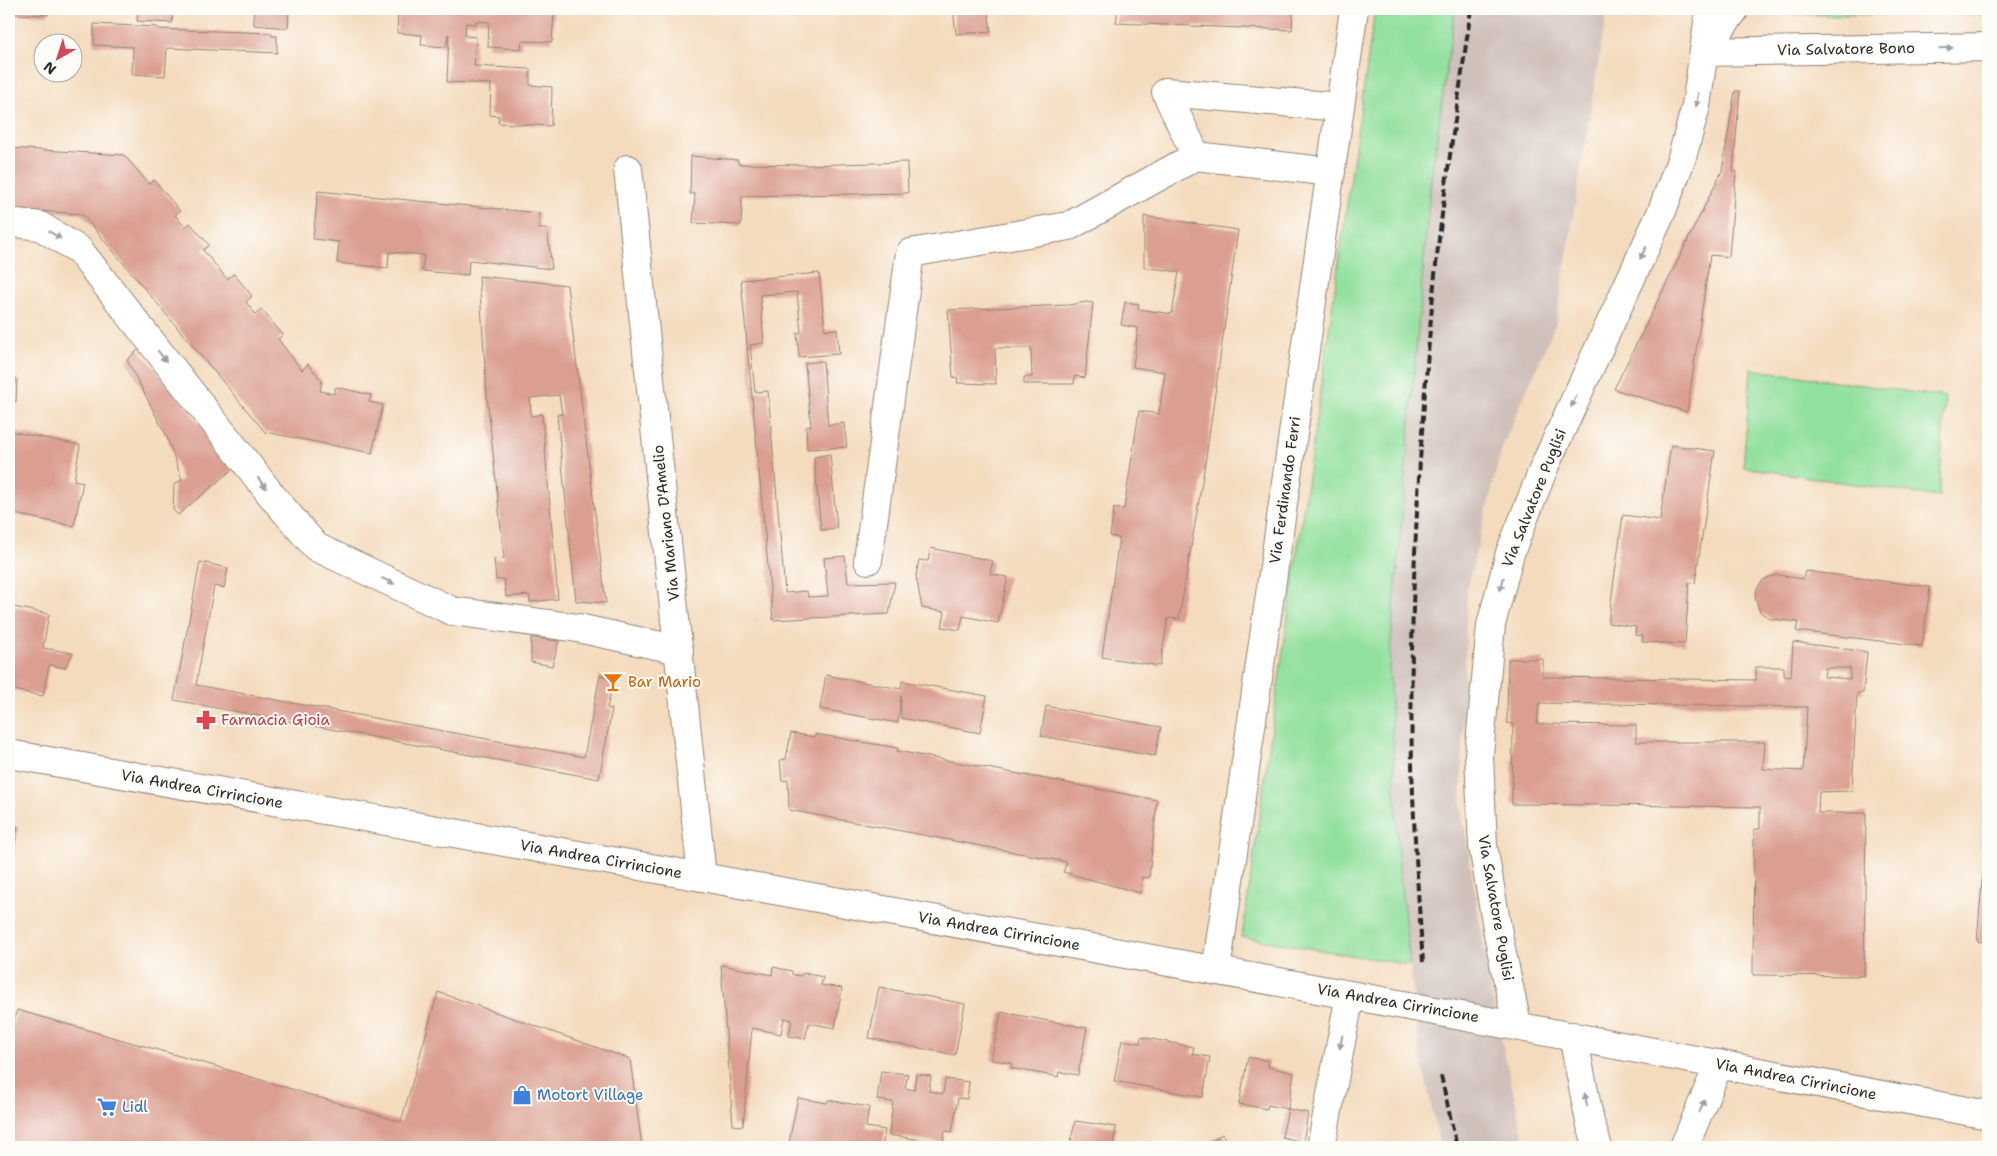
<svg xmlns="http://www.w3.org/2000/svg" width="1997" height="1156" font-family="'Shantell Sans',sans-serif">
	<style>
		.industrial { fill: #cfc0ba }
		.green { fill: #92e09d; stroke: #5e8664 }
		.building { fill: #db9f92; fill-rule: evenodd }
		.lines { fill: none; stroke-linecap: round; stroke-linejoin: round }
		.minor-casing { stroke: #908374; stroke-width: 30 }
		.minor { stroke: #fff; stroke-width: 28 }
		.rail { stroke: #2b2b2b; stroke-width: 4; stroke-dasharray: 8 4; stroke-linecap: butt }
		.oneway { fill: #a0a0a0 }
		.labels { text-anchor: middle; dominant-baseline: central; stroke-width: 4; stroke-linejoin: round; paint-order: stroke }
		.street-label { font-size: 15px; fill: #2b2b2b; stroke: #fdfcf7 }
		.food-label { font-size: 15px; fill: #c56008; stroke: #fdfcf7; text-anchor: start }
		.health-label { font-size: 15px; fill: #be3a42; stroke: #fdfcf7; text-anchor: start }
		.shop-label { font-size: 15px; fill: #366cbe; stroke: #fdfcf7; text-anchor: start }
	</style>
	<rect width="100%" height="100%" fill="#fdfcf7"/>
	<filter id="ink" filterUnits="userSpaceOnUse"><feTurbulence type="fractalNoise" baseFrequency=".02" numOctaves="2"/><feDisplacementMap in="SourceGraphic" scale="10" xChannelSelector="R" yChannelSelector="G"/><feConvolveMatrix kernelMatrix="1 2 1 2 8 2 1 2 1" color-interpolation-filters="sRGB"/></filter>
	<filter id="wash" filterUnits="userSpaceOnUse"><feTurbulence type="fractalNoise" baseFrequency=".0096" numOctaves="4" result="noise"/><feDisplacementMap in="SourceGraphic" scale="20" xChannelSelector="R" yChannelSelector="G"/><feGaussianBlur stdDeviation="1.12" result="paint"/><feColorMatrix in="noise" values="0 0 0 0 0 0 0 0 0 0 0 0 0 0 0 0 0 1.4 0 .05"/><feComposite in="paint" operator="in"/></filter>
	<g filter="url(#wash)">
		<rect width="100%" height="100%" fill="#f4dbbe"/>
		<!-- industrial -->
		<path class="industrial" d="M1455 9H1607L1556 323 1502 447 1467 589 1461 807 1493 1004 1526 1147H1440L1419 1048 1399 866 1389 666 1430 187Z"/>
		<!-- green -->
		<path class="green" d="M1375 9H1455L1430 187 1389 666 1399 866 1410 965 1242 937Z
			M1796 9H1988V14L1793 15Z
			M1751 369 1945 397 1939 497 1743 467Z"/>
		<g id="blocks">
			<!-- building -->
			<path class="building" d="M14 9H49L48 15 14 14Z
				M138 9H173L172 23 137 21Z
				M254 9H289L288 28 254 25Z
				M398 9H542V11L554 12 552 42 522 41 521 49 488 47 489 22 476 21V24L466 23 465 36 476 37 474 66 530 69V85L552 87 551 126 498 123 499 116 490 115 491 84 447 82 449 34H448L446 47 421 45 422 35 397 33Z
				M953 9H988L991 32 956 34Z
				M1118 9H1293L1292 30 1116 23Z
				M94 24 158 27V29L272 33V36H277V53L167 48 165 76 132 74 133 47 94 45Z
				M1735 91H1740L1733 172H1736L1729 257 1710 255 1687 412 1614 389 1722 171Z
				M9 148 124 155 149 184 154 180 180 211 175 215 185 227 190 223 209 245 203 250 227 279 234 274 252 296 246 302 255 314 261 309 283 335 278 339 302 370 308 364 322 381 320 391 334 394 336 387 371 395 369 402 383 405 372 453 265 432 82 214 9 209Z
				M691 156 738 160V164L808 165 907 162 908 193 742 196 741 225 693 223 695 194H690Z
				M318 191 539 213V229H547L552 269 469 260 468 275 422 271 424 255 389 252 388 268 337 263 339 242 313 239Z
				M1144 216 1238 230 1205 464 1179 619 1168 618 1160 666 1102 657 1119 538 1110 536 1114 508 1124 509 1139 411 1159 414 1165 372 1133 367 1138 328 1121 325 1125 302 1139 304 1138 309 1172 314 1179 272 1144 267Z
				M819 273 825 330 837 329 839 354 799 357 797 333 801 332 797 292 760 295 764 343 750 345 755 392 768 391 785 593 807 591 808 597 828 596 824 558 845 556 848 583 895 582 889 614 773 620 741 280Z
				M479 276 567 285 606 603 576 601 557 415 562 414 559 395 530 398 531 416 542 414 558 599 530 602 529 595 506 597 504 579 496 580 494 559 504 558 487 396Z
				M1087 302 1093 303 1085 378 1075 376 1074 384H1024V377H1032L1031 348H995L996 384 957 383 958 378 953 377 948 310 1068 305Z
				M139 349 235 467 178 515 173 510 174 484 182 480 167 437 127 360Z
				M823 361 828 425 844 423 847 447 807 449 806 427 811 426 805 363Z
				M9 378 17 379 16 402 9 401Z
				M9 431 80 445 74 480 83 482 74 526 9 513Z
				M1671 445 1715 451 1695 583 1689 582 1685 644 1642 642 1643 636 1635 635 1636 627 1608 623 1623 515 1660 520Z
				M830 454 837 528 821 530 814 457Z
				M931 548 993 561 990 574 1008 577 998 623 963 616 960 630 942 627 945 612 922 608 916 576 919 560 928 561Z
				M200 562 228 568 224 588 214 586 196 685 584 757 600 675 614 678 607 708 612 709 599 779 174 700Z
				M1805 571 1930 587 1922 646 1796 631 1798 622 1771 619 1760 612 1755 597 1757 588 1763 580 1772 576 1778 575 1803 579Z
				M9 606 49 614 43 648 73 653 65 668 49 665 43 696 9 689Z
				M531 638 559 641 552 666 531 662Z
				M1793 642 1867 652 1863 693H1857L1852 791 1819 792 1818 813H1866L1864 976 1753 975 1754 829H1760V807L1512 804 1513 724 1507 723 1508 659H1543V677L1756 680V667H1784V676L1791 677ZM1825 668H1850V679L1824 677ZM1539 703 1807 707 1803 771 1763 769 1765 742H1636V725L1537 724Z
				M826 675 901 689 902 681 987 696 980 733 901 718V696L898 723 820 709Z
				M1046 706 1161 727 1155 756 1041 736Z
				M791 733 815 737V734L898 748 897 751 1157 800 1149 878 1142 877 1140 893 1063 872 1067 862 789 810 788 780 782 781 780 760 786 759Z
				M9 825 18 827 10 871H9Z
				M1983 870 1988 871V943L1977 941Z
				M721 965 772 975 773 967 792 971V974L799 976 804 973 823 977 821 985 842 988 835 1028 809 1023 805 1039 789 1036 792 1020 784 1018 781 1034 752 1028 743 1126 733 1125Z
				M879 987 965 1004 955 1055 869 1038Z
				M438 992 630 1059 642 1147H9V1036L17 1010 218 1067 401 1122Z
				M1001 1012 1087 1028 1078 1075 1059 1072 1058 1077 1011 1068 1012 1063 991 1060Z
				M1141 1037 1194 1047 1192 1054 1210 1057 1203 1097 1114 1081 1122 1040 1140 1043Z
				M1248 1057 1269 1061 1268 1067 1294 1073 1288 1109 1268 1105 1267 1109 1239 1104Z
				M881 1071 908 1074 905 1088 914 1090 916 1074 931 1076 929 1091 943 1094 945 1079 969 1082 967 1099 958 1098 952 1132 945 1131 943 1143 889 1135 893 1102 877 1100Z
				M798 1098 827 1103 828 1100 869 1107 866 1127 885 1130 882 1147H788Z
				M1288 1109 1308 1113 1303 1142 1282 1137Z
				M1075 1121 1116 1127 1113 1147H1070Z
				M1222 1134 1231 1147H1203Z"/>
		</g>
	</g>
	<g filter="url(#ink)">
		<use href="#blocks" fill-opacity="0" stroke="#908374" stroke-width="1"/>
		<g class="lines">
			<defs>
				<path id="minor" d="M1706 48 1735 9
					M1704 52 1988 47
					M1196 156 1166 92 1340 107
					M628 169 702 877
					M9 222 40 226 79 250 273 497 316 547 452 611 578 628 679 650
					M868 560 910 253 1069 226 1196 156 1331 172
					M9 754 702 877 1350 995 1988 1115
					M1216 971 1354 9
					M1517 1025 1499 939 1483 846 1479 755 1491 625 1510 553 1545 465 1662 211 1682 157 1696 106 1710 9
					M1573 1036 1590 1122 1598 1147
					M1321 1147 1350 995
					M1684 1147 1719 1064"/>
			</defs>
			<!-- minor casing -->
			<use href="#minor" class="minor-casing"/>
			<!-- minor -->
			<use href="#minor" class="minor"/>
			<!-- rail -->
			<path class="rail" d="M1423 962C1418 896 1414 831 1412 765 1409 608 1419 451 1433 295 1442 199 1458 104 1471 9
				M1441 1076 1457 1147"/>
		</g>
		<!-- one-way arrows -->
		<defs><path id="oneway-solid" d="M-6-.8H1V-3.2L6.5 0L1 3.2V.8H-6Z" transform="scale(1.25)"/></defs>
		<g class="oneway">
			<use href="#oneway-solid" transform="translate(1946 48) rotate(-1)"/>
			<use href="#oneway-solid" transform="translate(1697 100) rotate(99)"/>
			<use href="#oneway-solid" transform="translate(55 235) rotate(31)"/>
			<use href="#oneway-solid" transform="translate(1643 253) rotate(115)"/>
			<use href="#oneway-solid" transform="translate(162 356) rotate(52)"/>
			<use href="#oneway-solid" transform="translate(1574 401) rotate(115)"/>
			<use href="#oneway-solid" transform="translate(262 483) rotate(52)"/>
			<use href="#oneway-solid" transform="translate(388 581) rotate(25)"/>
			<use href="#oneway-solid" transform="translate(1502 584) rotate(105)"/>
			<use href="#oneway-solid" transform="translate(1341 1042) rotate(101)"/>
			<use href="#oneway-solid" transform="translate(1586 1100) rotate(-101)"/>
			<use href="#oneway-solid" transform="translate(1702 1106) rotate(-68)"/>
		</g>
	</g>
	<!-- icons -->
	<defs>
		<symbol id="bar-bare" viewBox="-9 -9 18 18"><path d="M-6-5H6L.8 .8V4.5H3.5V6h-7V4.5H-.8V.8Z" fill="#e8710a" stroke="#fdfcf7" stroke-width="2.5" paint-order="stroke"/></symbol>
		<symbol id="pharmacy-bare" viewBox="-9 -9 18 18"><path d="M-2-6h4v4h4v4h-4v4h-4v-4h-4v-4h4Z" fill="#e0444e" stroke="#fdfcf7" stroke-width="2.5" paint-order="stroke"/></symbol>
		<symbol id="shop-bare" viewBox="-9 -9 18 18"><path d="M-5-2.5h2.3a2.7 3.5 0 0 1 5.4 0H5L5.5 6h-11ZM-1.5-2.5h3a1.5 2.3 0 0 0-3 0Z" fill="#3f7fe0" stroke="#fdfcf7" stroke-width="2.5" paint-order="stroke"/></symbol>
		<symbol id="supermarket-bare" viewBox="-9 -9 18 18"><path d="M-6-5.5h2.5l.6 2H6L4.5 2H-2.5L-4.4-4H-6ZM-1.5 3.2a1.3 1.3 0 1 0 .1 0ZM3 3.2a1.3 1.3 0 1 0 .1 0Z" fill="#3f7fe0" stroke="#fdfcf7" stroke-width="2.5" paint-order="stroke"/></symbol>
	</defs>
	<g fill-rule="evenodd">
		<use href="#bar-bare" x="599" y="668" width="28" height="28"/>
		<use href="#pharmacy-bare" x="192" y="706" width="28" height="28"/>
		<use href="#shop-bare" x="508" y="1081" width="28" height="28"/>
		<use href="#supermarket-bare" x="93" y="1093" width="28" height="28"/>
	</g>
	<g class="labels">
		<!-- street labels -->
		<g class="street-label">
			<text transform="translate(1846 49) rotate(-1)">Via Salvatore Bono</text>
			<text transform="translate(1285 490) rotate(-82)">Via Ferdinando Ferri</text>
			<text transform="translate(1534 498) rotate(-68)">Via Salvatore Puglisi</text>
			<text transform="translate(666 523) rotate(-96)">Via Mariano D'Amelio</text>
			<text transform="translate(202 789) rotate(10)">Via Andrea Cirrincione</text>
			<text transform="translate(601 859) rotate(10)">Via Andrea Cirrincione</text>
			<text transform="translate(1496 908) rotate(80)">Via Salvatore Puglisi</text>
			<text transform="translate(999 931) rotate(10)">Via Andrea Cirrincione</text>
			<text transform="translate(1398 1003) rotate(10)">Via Andrea Cirrincione</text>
			<text transform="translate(1796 1079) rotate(11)">Via Andrea Cirrincione</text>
		</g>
		<!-- food labels -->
		<g class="food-label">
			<text x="628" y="682">Bar Mario</text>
		</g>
		<!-- health labels -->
		<g class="health-label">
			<text x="221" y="720">Farmacia Gioia</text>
		</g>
		<!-- shop labels -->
		<g class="shop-label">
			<text x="537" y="1095">Motort Village</text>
			<text x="122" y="1107">Lidl</text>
		</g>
	</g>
	<!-- margin -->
	<rect width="1997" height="1156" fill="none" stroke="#fdfcf7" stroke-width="30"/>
	<!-- north arrow -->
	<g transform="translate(58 58) rotate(219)"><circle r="24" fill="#fdfcf7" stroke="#a9a8a5"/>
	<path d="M0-4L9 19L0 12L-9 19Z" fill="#d1495b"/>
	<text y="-8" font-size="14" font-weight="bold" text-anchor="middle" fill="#2b2b2b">N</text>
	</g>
</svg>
